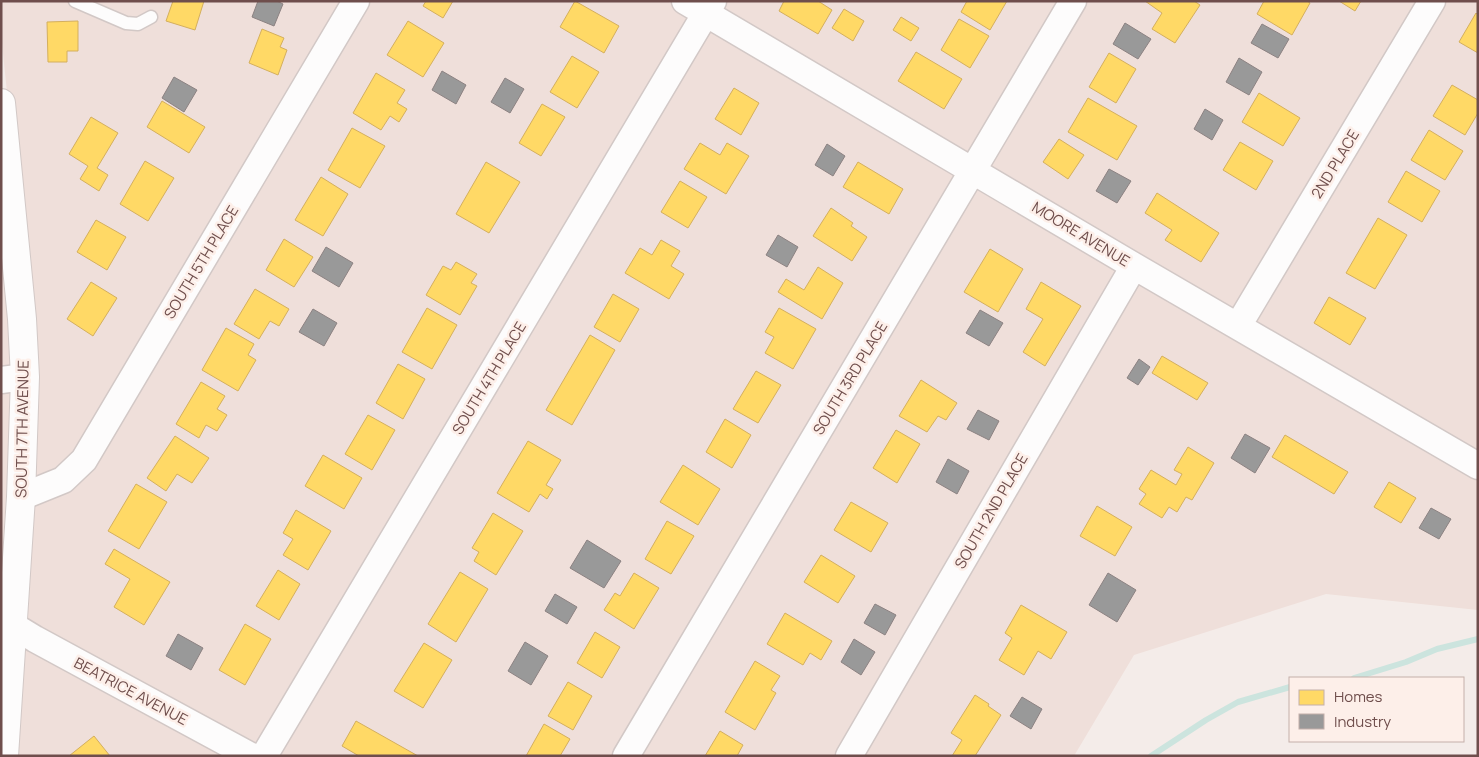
<svg xmlns="http://www.w3.org/2000/svg" width="1479" height="757" font-family="Manrope,sans-serif">
	<style>
		.residential { fill: #efdfda }
		.homes { fill: #ffd966; stroke: #d4af5e }
		.industry { fill: #999; stroke: #8c8282 }
		.lines { fill: none; stroke-linecap: round; stroke-linejoin: round }
		.stream { stroke: #cce4de; stroke-width: 6 }
		.service-casing { stroke: #d2c8c6; stroke-width: 15 }
		.minor-casing { stroke: #d2c8c6; stroke-width: 29 }
		.tertiary-casing { stroke: #d2c8c6; stroke-width: 30 }
		.service { stroke: #fdfcfc; stroke-width: 12 }
		.minor { stroke: #fdfcfc; stroke-width: 26 }
		.tertiary { stroke: #fdfcfc; stroke-width: 28 }
		.labels { text-anchor: middle; dominant-baseline: central; stroke-width: 5; stroke-linejoin: round; paint-order: stroke }
		.street-label { font-size: 15px; fill: #6f4e4c; stroke: #fdefe9 }
	</style>
	<rect width="100%" height="100%" fill="#f4ece9"/>
	<!-- residential -->
	<path class="residential" d="M1 1H667L1125 268 841 756H257L20 620 29 305 1 34Z
		M695 1H1478V461Z
		M1 243 14 364 1 581Z
		M1136 273 1478 471V610L1326 594 1134 655 1074 756H856Z
		M18 634 230 756H10Z"/>
	<!-- homes -->
	<path class="homes" d="M173 1H204L195 30 166 21Z
		M426 1H453L443 18 423 6Z
		M575 1 619 26 604 53 560 27Z
		M784 1H818L832 10 818 34 779 11Z
		M967 1H1007L990 30 961 12Z
		M1145 1H1194L1200 5 1175 43 1152 29 1162 13Z
		M1264 1H1307L1310 3 1292 35 1257 14Z
		M1339 1H1361L1355 11Z
		M844 9 864 21 853 41 832 28Z
		M1476 13 1478 15V53L1459 42Z
		M901 17 919 28 911 41 893 30Z
		M959 19 989 36 970 68 941 50Z
		M78 21V51H67V62H48L47 22Z
		M408 21 444 43 423 77 387 55Z
		M262 29 284 38 280 47 287 50 278 75 249 63Z
		M916 52 962 79 944 109 898 81Z
		M1109 53 1136 69 1116 103 1089 87Z
		M572 56 599 72 577 108 550 92Z
		M376 73 405 90 397 103 407 109 399 122 390 116 381 130 353 113Z
		M1452 85 1478 100V113L1465 135 1433 116Z
		M734 88 759 103 741 135 715 119Z
		M1259 93 1300 118 1283 146 1242 122Z
		M1088 98 1137 126 1117 160 1068 132Z
		M162 101 205 127 189 153 147 127Z
		M542 104 565 117 541 156 519 143Z
		M91 117 118 133 97 168 108 175 99 191 80 179 88 166 69 154Z
		M352 128 385 146 360 188 328 170Z
		M1429 130 1463 151 1445 180 1411 160Z
		M1059 139 1084 155 1068 179 1043 162Z
		M1240 142 1273 161 1256 190 1223 170Z
		M700 143 720 155 727 143 749 156 726 194 684 169Z
		M145 161 174 178 148 221 120 204Z
		M486 162 520 182 489 233 456 214Z
		M858 162 903 189 889 214 843 187Z
		M1406 171 1440 191 1422 222 1388 202Z
		M321 177 348 194 323 236 295 220Z
		M680 181 707 197 688 228 661 212Z
		M1157 193 1219 233 1201 262 1165 240 1172 230 1145 213Z
		M831 208 853 223 851 226 867 237 852 261 813 236Z
		M1378 218 1407 235 1375 289 1346 273Z
		M96 220 126 237 107 270 77 252Z
		M284 239 313 257 294 287 266 270Z
		M661 240 680 251 671 266 684 274 669 299 625 273 640 248 652 255Z
		M990 249 1023 269 998 312 964 292Z
		M456 262 477 274 471 283 477 286 460 315 426 295 443 266 451 270Z
		M818 267 843 283 822 319 778 292 786 279 804 290Z
		M91 282 117 298 93 336 67 319Z
		M1041 282 1081 306 1045 366 1023 352 1043 319 1026 309Z
		M255 289 289 309 279 326 270 321 259 339 234 324Z
		M613 294 639 309 620 342 594 327Z
		M1329 297 1366 318 1350 345 1314 323Z
		M427 308 457 325 432 369 402 352Z
		M779 308 816 329 793 369 765 353 774 337 765 332Z
		M226 328 254 344 248 355 256 360 238 391 202 370Z
		M590 335 615 350 572 425 546 410Z
		M1162 356 1208 383 1197 400 1152 373Z
		M398 364 425 379 403 419 376 403Z
		M756 371 781 385 758 423 733 409Z
		M921 380 957 403 946 420 938 416 927 432 899 416Z
		M201 382 225 396 217 409 227 415 217 431 206 425 199 438 176 424Z
		M368 415 395 430 372 470 345 454Z
		M725 419 751 435 732 468 706 452Z
		M896 430 920 444 897 483 873 468Z
		M1285 435 1348 472 1334 494 1272 457Z
		M175 436 209 458 192 483 177 474 166 491 147 478Z
		M528 441 561 460 546 485 553 489 547 499 540 494 529 512 497 493Z
		M1188 447 1214 463 1192 500 1186 497 1177 512 1169 507 1162 518 1139 504 1146 494 1139 489 1151 470 1176 485 1182 474 1174 470Z
		M323 455 362 478 344 509 305 486Z
		M683 465 720 489 698 525 660 502Z
		M1389 482 1416 498 1401 523 1374 507Z
		M136 484 167 502 139 549 108 531Z
		M851 502 888 523 871 552 834 530Z
		M1097 506 1132 527 1115 556 1080 536Z
		M296 510 331 531 308 570 283 555 293 539 283 533Z
		M493 513 523 531 496 575 474 561 479 552 472 548Z
		M667 521 694 536 671 574 645 559Z
		M114 549 170 582 144 625 114 607 130 579 105 564Z
		M821 555 855 576 838 603 804 582Z
		M278 570 300 584 279 620 256 606Z
		M460 572 488 589 456 642 428 624Z
		M634 573 659 588 634 629 604 610 615 593 620 596Z
		M1021 605 1067 632 1051 659 1038 651 1024 675 999 660 1012 638 1005 633Z
		M785 613 832 641 821 660 810 653 803 665 767 644Z
		M245 624 271 639 245 685 219 670Z
		M595 632 620 647 602 678 577 663Z
		M424 643 452 660 423 708 394 691Z
		M755 661 780 676 771 690 776 693 755 730 725 712Z
		M568 682 592 696 573 730 548 716Z
		M975 695 989 704 988 706 1001 715 975 756H952L962 740 951 733Z
		M356 721 418 756H359L342 746Z
		M544 724 570 739 560 756H526Z
		M720 731 743 745 737 756H705Z
		M94 736 110 756H69Z"/>
	<!-- industry -->
	<path class="industry" d="M258 1H277L283 4 274 26 252 17Z
		M1125 23 1151 39 1138 59 1113 44Z
		M1262 24 1289 39 1278 58 1251 43Z
		M1239 58 1262 72 1249 95 1226 82Z
		M442 71 466 85 456 104 432 90Z
		M174 77 197 90 184 112 162 98Z
		M505 78 524 89 510 113 491 102Z
		M1205 109 1223 120 1212 140 1194 129Z
		M827 144 845 156 833 176 815 165Z
		M1109 169 1131 181 1117 203 1096 191Z
		M778 235 798 247 787 267 766 255Z
		M326 247 353 263 339 287 312 271Z
		M313 309 337 323 324 346 299 332Z
		M980 310 1003 323 989 346 966 333Z
		M1139 359 1150 367 1138 385 1127 378Z
		M978 410 999 421 989 440 967 429Z
		M1245 434 1270 448 1255 473 1231 458Z
		M948 459 969 471 957 494 936 482Z
		M1431 508 1451 519 1439 539 1419 528Z
		M587 540 621 561 604 588 570 568Z
		M1108 573 1136 590 1117 622 1089 605Z
		M555 594 577 607 567 624 545 611Z
		M875 604 896 615 885 635 864 623Z
		M178 634 203 648 191 670 166 656Z
		M854 639 875 652 861 675 841 662Z
		M525 642 548 656 531 685 508 671Z
		M1022 697 1042 709 1031 729 1010 716Z"/>
	<g class="lines">
		<!-- stream -->
		<path class="stream" d="M1354 678 1406 662 1437 649 1478 639
			M1151 756 1206 720 1238 702 1290 687"/>
		<defs>
			<path id="service" d="M75 1 126 23 138 24 151 17"/>
			<path id="minor" d="M685 1 1134 266 1478 466
				M1238 326 1432 1
				M1 380 25 377
				M21 497 63 480 84 460 356 1
				M12 625 35 639 251 756
				M264 756 713 1
				M626 756 1073 1
				M849 756 1134 266"/>
			<path id="tertiary" d="M1 103 22 319 25 377 21 497 4 756"/>
		</defs>
		<!-- service casing -->
		<use href="#service" class="service-casing"/>
		<!-- minor casing -->
		<use href="#minor" class="minor-casing"/>
		<!-- tertiary casing -->
		<use href="#tertiary" class="tertiary-casing"/>
		<!-- service -->
		<use href="#service" class="service"/>
		<!-- minor -->
		<use href="#minor" class="minor"/>
		<!-- tertiary -->
		<use href="#tertiary" class="tertiary"/>
	</g>
	<g class="labels">
		<!-- street labels -->
		<g class="street-label">
			<text transform="translate(1335 164) rotate(-59)">2ND PLACE</text>
			<text transform="translate(1081 234) rotate(31)">MOORE AVENUE</text>
			<text transform="translate(201 262) rotate(-59)">SOUTH 5TH PLACE</text>
			<text transform="translate(489 378) rotate(-59)">SOUTH 4TH PLACE</text>
			<text transform="translate(850 378) rotate(-59)">SOUTH 3RD PLACE</text>
			<text transform="translate(22 429) rotate(-89)">SOUTH 7TH AVENUE</text>
			<text transform="translate(991 511) rotate(-60)">SOUTH 2ND PLACE</text>
			<text transform="translate(131 691) rotate(28)">BEATRICE AVENUE</text>
		</g>
	</g>
	<!-- border -->
	<rect width="1479" height="757" fill="none" stroke="#6f4e4c" stroke-width="5"/>
	<!-- legend -->
	<rect x="1289" y="677" width="175" height="65" fill="#fdefe9" stroke="#c4afaa"/>
	<rect x="1299" y="690" width="25" height="15" fill="#ffd966" stroke="#c4afaa"/>
	<text x="1334" y="702" font-size="15" fill="#6f4e4c">Homes</text>
	<rect x="1299" y="714" width="25" height="15" fill="#999999" stroke="#c4afaa"/>
	<text x="1334" y="727" font-size="15" fill="#6f4e4c">Industry</text>
</svg>
